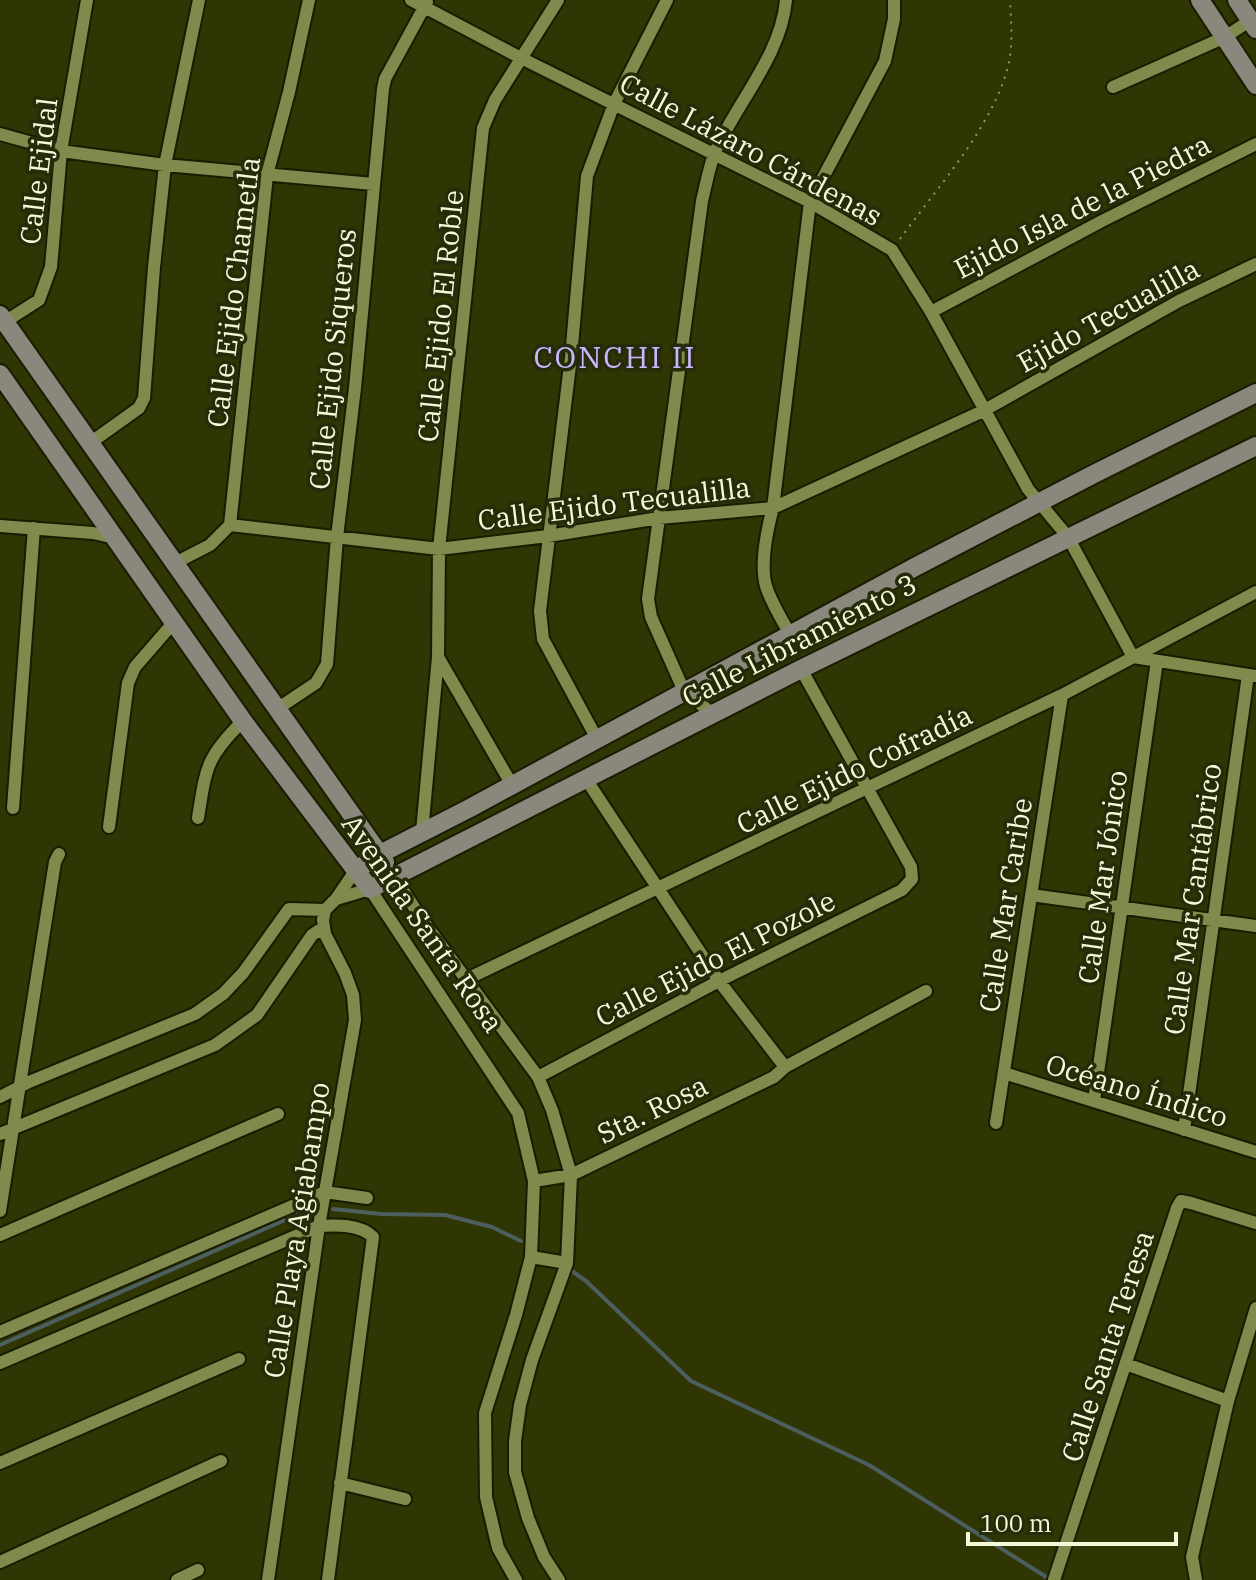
<svg xmlns="http://www.w3.org/2000/svg" width="1256" height="1580" font-family="'IBM Plex Serif',serif">
	<style>
		.lines { fill: none; stroke-linecap: round; stroke-linejoin: round }
		.stream { stroke: #4c5e5e; stroke-width: 4 }
		.street-casing { stroke: #181c00; stroke-width: 16 }
		.secondary-casing { stroke: #181c00; stroke-width: 22 }
		.path { stroke: #92976f; stroke-width: 2; stroke-dasharray: 2 6; stroke-linecap: butt }
		.street { stroke: #808a4c; stroke-width: 12 }
		.secondary { stroke: #8a877c; stroke-width: 18 }
		.labels { text-anchor: middle; dominant-baseline: central; stroke-width: 7; stroke-linejoin: round; paint-order: stroke }
		.street-label { font-size: 28px; fill: #f3f9d9; stroke: #262b0a }
		.neighbourhood-label { font-size: 30px; letter-spacing: 2px; fill: #cab7fe; stroke: #262b0a }
	</style>
	<rect width="100%" height="100%" fill="#303504"/>
	<g class="lines">
		<!-- stream -->
		<path class="stream" d="M333 1209 381 1214 445 1215 492 1227 521 1241
			M572 1271 586 1281 691 1381 869 1465 1051 1580
			M0 1345 301 1213 310 1212"/>
		<defs>
			<path id="street" d="M411 0 519 57 810 202 892 250 931 312 1028 489 1068 537 1133 657 1256 676
				M1113 87 1225 37 1254 18
				M0 134 61 151 165 165 373 184
				M931 312 1102 221 1256 144
				M0 325 39 300 51 267 61 151 87 0
				M90 443 139 408 144 398 154 267 165 165 199 0
				M230 525 439 549 548 536 659 518 773 508 983 411 1179 301 1256 264
				M0 526 93 533 115 538
				M175 563 210 545 230 525 267 175 289 92 309 0
				M790 634C782 620 772 604 767 589 759 568 767 529 773 508L810 202 885 61 894 19V0
				M438 657 512 785
				M277 709 316 683 327 664 337 537 355 388 383 89 385 79 427 2
				M713 714 684 691 651 617 648 599 702 201C706 185 709 167 715 152 737 102 781 56 786 0
				M597 739 543 639 540 611 571 357 587 176 614 104 667 0
				M586 779 719 981 785 1067
				M13 808 34 528
				M198 818C206 768 206 757 243 721
				M109 827 128 683 135 667 174 622
				M422 832 438 657 439 549 483 128 495 100 558 0
				M395 878 421 918 538 1077 552 1110 571 1175 567 1263 532 1360 520 1405 515 1441V1472L528 1518 544 1557 559 1580
				M1031 895 1256 926
				M336 899 370 889 518 1113 534 1181 531 1257 516 1315 485 1413 486 1497 498 1548 516 1580
				M467 979 1062 695 1256 592
				M1004 1073 1256 1152
				M538 1077 719 981 902 890 912 879 911 867 801 669
				M0 1097 29 1082 195 1014 223 994 243 973 289 909 325 910
				M1094 1101 1157 661
				M996 1123 1062 695
				M1184 1130 1248 675
				M0 1134 215 1045 257 1015 312 935 324 927
				M534 1181 571 1175 774 1077 785 1067 926 991
				M0 1211 55 862 59 854
				M0 1235 278 1114
				M531 1257 567 1263
				M0 1332 325 1192 367 1198
				M0 1363 319 1226C336 1225 360 1224 373 1237L328 1580
				M1126 1364 1228 1401
				M0 1463 239 1359
				M340 1483 405 1499
				M0 1562 221 1461
				M177 1580 198 1570
				M268 1580 319 1226 355 1020 353 995 345 973 325 934 323 920 325 910 336 899 355 871
				M1054 1580 1177 1208 1181 1201 1191 1203 1256 1223
				M1196 1580 1192 1557 1228 1401 1256 1308"/>
			<path id="secondary" d="M1200 0 1256 85
				M1237 0 1256 29
				M0 315 385 862
				M0 374 243 721 370 889 801 669 1256 446
				M355 871 380 854 470 808 915 567 1092 475 1256 393"/>
		</defs>
		<!-- street casing -->
		<use href="#street" class="street-casing"/>
		<!-- secondary casing -->
		<use href="#secondary" class="secondary-casing"/>
		<!-- path -->
		<path class="path" d="M900 239C936 189 996 123 1009 62 1013 43 1011 19 1010 0"/>
		<!-- street -->
		<use href="#street" class="street"/>
		<!-- secondary -->
		<use href="#secondary" class="secondary"/>
	</g>
	<g class="labels">
		<!-- street labels -->
		<g class="street-label">
			<text transform="translate(751 149) rotate(28)">Calle Lázaro Cárdenas</text>
			<text transform="translate(38 171) rotate(-83)">Calle Ejidal</text>
			<text transform="translate(1082 206) rotate(-27)">Ejido Isla de la Piedra</text>
			<text transform="translate(233 292) rotate(-83)">Calle Ejido Chametla</text>
			<text transform="translate(1108 315) rotate(-29)">Ejido Tecualilla</text>
			<text transform="translate(440 316) rotate(-84)">Calle Ejido El Roble</text>
			<text transform="translate(332 359) rotate(-84)">Calle Ejido Siqueros</text>
			<text transform="translate(614 503) rotate(-7)">Calle Ejido Tecualilla</text>
			<text transform="translate(799 640) rotate(-27)">Calle Libramiento 3</text>
			<text transform="translate(854 769) rotate(-26)">Calle Ejido Cofradía</text>
			<text transform="translate(1102 877) rotate(-82)">Calle Mar Jónico</text>
			<text transform="translate(1192 899) rotate(-82)">Calle Mar Cantábrico</text>
			<text transform="translate(1005 905) rotate(-81)">Calle Mar Caribe</text>
			<text transform="translate(423 923) rotate(55)">Avenida Santa Rosa</text>
			<text transform="translate(715 958) rotate(-27)">Calle Ejido El Pozole</text>
			<text transform="translate(1137 1090) rotate(17)">Océano Índico</text>
			<text transform="translate(652 1109) rotate(-26)">Sta. Rosa</text>
			<text transform="translate(296 1230) rotate(-81)">Calle Playa Agiabampo</text>
			<text transform="translate(1107 1346) rotate(-72)">Calle Santa Teresa</text>
		</g>
		<!-- neighbourhood labels -->
		<g class="neighbourhood-label">
			<text x="615" y="356">CONCHI II</text>
		</g>
	</g>
	<!-- scale -->
	<path d="M968 1532v12h208v-12" fill="none" stroke="#f3f9d9" stroke-width="4"/>
	<text x="980" y="1532" font-size="24" fill="#f3f9d9" stroke="#262b0a" stroke-width="6" paint-order="stroke">100 m</text>
</svg>
